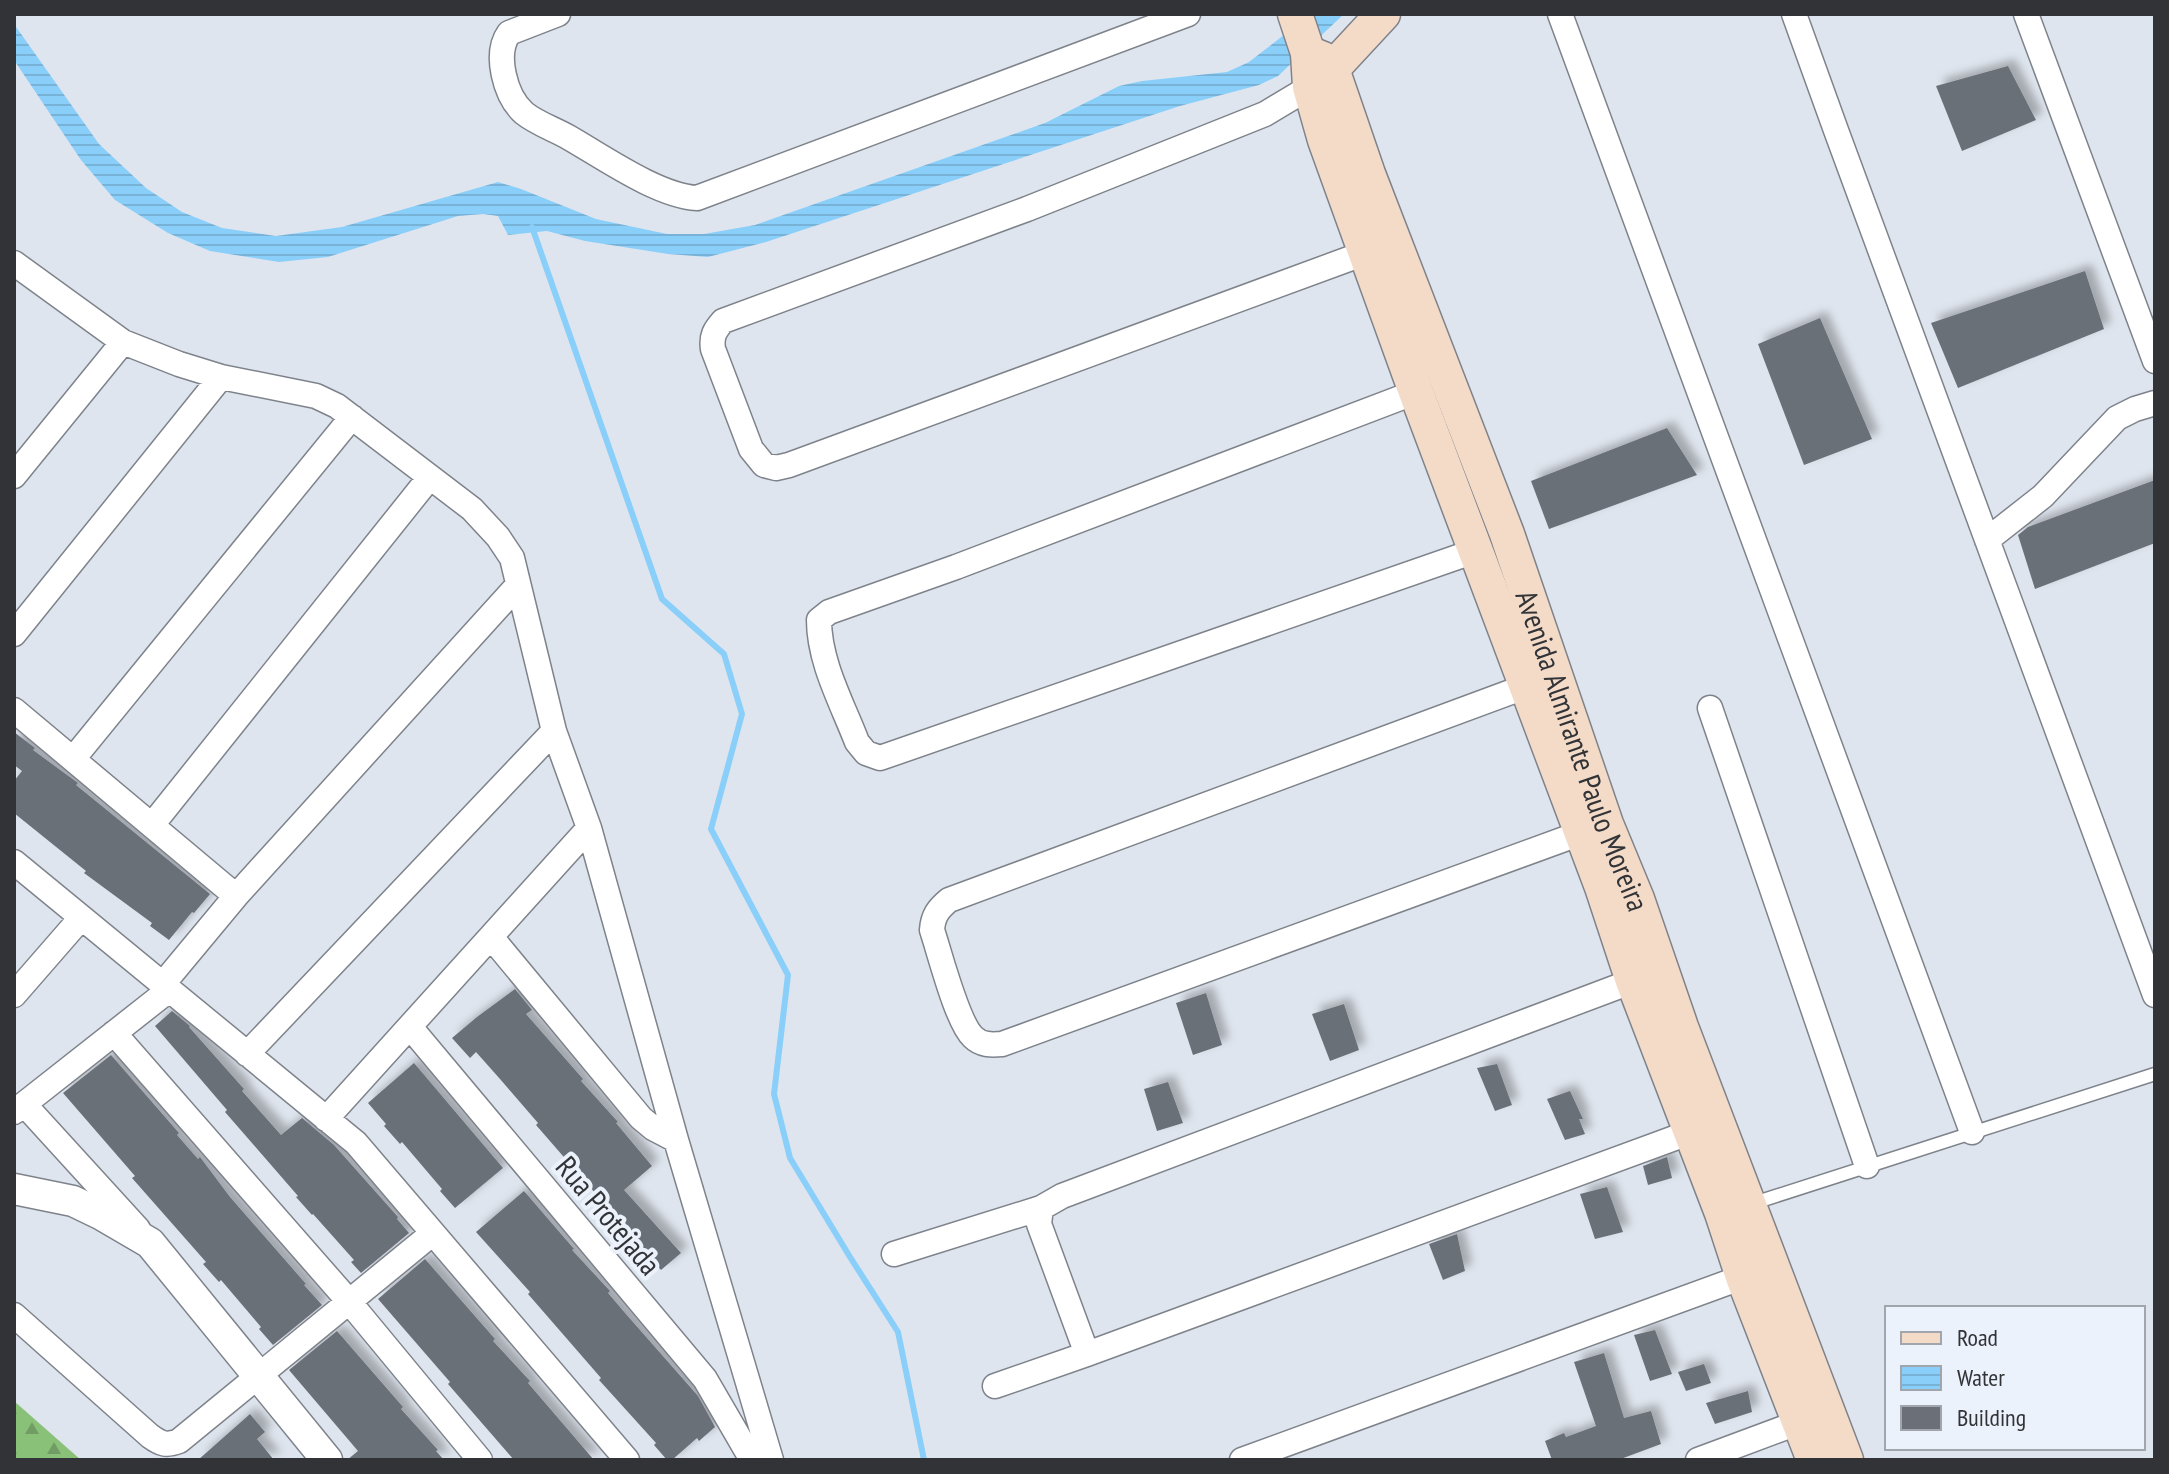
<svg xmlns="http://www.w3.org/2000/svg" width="2169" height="1474" font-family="'PT Sans Narrow',sans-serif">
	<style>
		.forest { fill: url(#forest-firs) }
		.water { fill: url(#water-rules) }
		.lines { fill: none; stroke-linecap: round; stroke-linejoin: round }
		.stream { stroke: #8acffa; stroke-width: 6 }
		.building { fill: #6b7078; filter: url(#shadow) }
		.service-casing { stroke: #7e838b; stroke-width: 15 }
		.minor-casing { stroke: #7e838b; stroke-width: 27 }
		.tertiary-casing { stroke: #7e838b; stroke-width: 33 }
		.secondary-casing { stroke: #7e838b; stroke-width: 37 }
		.service { stroke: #fff; stroke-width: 12 }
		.minor { stroke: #fff; stroke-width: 24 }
		.tertiary { stroke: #fff; stroke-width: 30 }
		.secondary { stroke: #f4dbc8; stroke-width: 34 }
		.labels { text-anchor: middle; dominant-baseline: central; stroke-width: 8; stroke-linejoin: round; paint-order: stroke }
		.street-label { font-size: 30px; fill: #313337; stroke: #ecf2fb }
	</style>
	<defs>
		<pattern id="forest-firs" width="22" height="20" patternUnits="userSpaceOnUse" patternTransform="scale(2)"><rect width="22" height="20" fill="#89c179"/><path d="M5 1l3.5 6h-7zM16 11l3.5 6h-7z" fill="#719d64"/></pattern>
		<pattern id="water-rules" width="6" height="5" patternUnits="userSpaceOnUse" patternTransform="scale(2)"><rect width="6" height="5" fill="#8acffa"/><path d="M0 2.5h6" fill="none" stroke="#78b2d7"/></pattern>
		<filter id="shadow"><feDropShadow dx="7" dy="-7" stdDeviation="4" flood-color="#0004"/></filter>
	</defs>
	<rect width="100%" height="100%" fill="#dfe5ee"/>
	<!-- forest -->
	<path class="forest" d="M14 1401 81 1460H14Z"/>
	<!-- water -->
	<path class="water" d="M1311 14H1344L1278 76 1259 85 1180 106 766 242 708 257 668 254 585 241 547 231 508 235 498 216 483 214 458 216 328 257 279 262 210 251 168 233 115 200 81 160 14 60V24L99 144 146 188 182 212 222 228 276 236 342 227 498 182 521 189 596 219 667 234H704L755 225 1045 123 1119 86 1142 81 1227 72 1249 62Z"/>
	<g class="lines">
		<!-- stream -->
		<path class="stream" d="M532 227 662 599 724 654 742 714 711 829 788 975 774 1094 790 1158 850 1257 898 1332 924 1460"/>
	</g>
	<!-- building -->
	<path class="building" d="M2008 66 2036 120 1962 151 1936 86Z
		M2085 271 2104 329 1958 388 1931 323Z
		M1820 318 1872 439 1804 465 1758 344Z
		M1667 428 1697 475 1549 529 1531 481Z
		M2155 480V543L2035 589 2018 535 2028 527Z
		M14 732 35 748 33 750 78 783 76 785 210 894 194 913 192 912 169 940 150 926 152 923 84 873 86 871 14 813V781L22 771 14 765Z
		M515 989 532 1010 526 1014 583 1079 581 1081 618 1122 616 1123 652 1166 624 1190 681 1253 661 1270 607 1211 609 1209 536 1125 538 1123 500 1079 476 1052 470 1058 452 1038 477 1017Z
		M1206 993 1222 1045 1193 1055 1176 1003Z
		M1344 1004 1359 1050 1330 1061 1312 1014Z
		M172 1011 190 1026 189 1027 244 1089 242 1091 281 1135 302 1118 334 1145 398 1217 397 1219 409 1233 361 1273 351 1262 354 1260 313 1214 312 1215 296 1197 298 1196 225 1112 227 1110 155 1026Z
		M111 1055 179 1133 177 1135 198 1159 200 1157 230 1197 306 1284 304 1285 322 1305 273 1345 259 1329 261 1327 221 1280 219 1282 203 1264 206 1262 132 1178 135 1176 63 1093Z
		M414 1063 503 1168 455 1208 440 1191 442 1189 402 1142 400 1144 384 1126 386 1124 368 1103Z
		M1497 1064 1512 1105 1495 1111 1477 1068Z
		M1168 1082 1183 1123 1157 1131 1144 1089Z
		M1570 1091 1583 1119H1579L1585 1134 1565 1140 1547 1099Z
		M1667 1157 1672 1178 1648 1185 1643 1166Z
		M1607 1187 1623 1232 1595 1239 1580 1194Z
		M524 1191 574 1249 572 1250 610 1291 608 1293 625 1313 698 1396 715 1427 699 1441 697 1438 672 1460H667L654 1445 656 1443 599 1380 601 1378 528 1294 530 1292 476 1232Z
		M1457 1234 1465 1271 1443 1280 1429 1244Z
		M425 1259 495 1339 493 1341 530 1381 528 1383 594 1460H514L448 1384 450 1382 378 1299Z
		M1655 1330 1672 1374 1650 1381 1634 1335Z
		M337 1331 403 1407 401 1409 438 1450 436 1451 444 1460H347L358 1451 289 1370Z
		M1604 1353 1624 1418 1651 1411 1661 1444 1618 1460H1552L1545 1441 1564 1433 1566 1437 1596 1426 1574 1362Z
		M1704 1364 1711 1383 1686 1391 1678 1372Z
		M1748 1391 1752 1412 1715 1424 1706 1403Z
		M250 1414 265 1432 257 1439 274 1460H198Z"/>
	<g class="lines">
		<defs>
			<path id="service" d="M1751 1204 2155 1074"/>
			<path id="minor" d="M558 14 509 33C494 54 505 96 524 113 536 123 554 129 568 137 603 157 658 196 697 198L1188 14
				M1560 14 1972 1132
				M1794 14C1912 342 2033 669 2155 995
				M2026 14 2155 361
				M1310 87 1265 114 1027 209 723 321C715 330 711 336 713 349L751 449 764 465 776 468 789 465 1365 253
				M14 263 123 342 179 364 221 377 316 396 337 406 472 509 498 537 512 558 554 731 589 828 676 1140 771 1460
				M1416 392 956 567 829 612 819 620C819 662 842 703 857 742L866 753 880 758 1475 551
				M14 476 123 342
				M1987 540 2043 496 2117 418 2135 409 2155 403
				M14 634 221 377
				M1527 686 949 900C938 909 933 916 932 930 940 954 957 1022 973 1037 981 1045 991 1045 1002 1044L1581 833
				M1710 708 1867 1166
				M14 710 236 896
				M73 759 352 417
				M152 825 430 477
				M14 862 356 1143 627 1460
				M491 937 641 1118 653 1128 676 1140
				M162 985 236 896 518 585
				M14 995 81 918
				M410 1027 705 1379 748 1453
				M114 1033 346 1298 480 1460
				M247 1054 554 731
				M24 1104 138 1229
				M14 1112 169 990
				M326 1119 589 828
				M894 1254 1041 1208
				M14 1315 150 1436C161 1444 166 1446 179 1441L433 1233
				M1087 1354 1039 1224 1041 1208 1062 1196 1633 981
				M995 1386 1087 1354 1691 1132
				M1242 1460 1743 1277
				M1698 1460 1800 1422"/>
			<path id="tertiary" d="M14 1189 73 1201 102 1215 150 1243 327 1460"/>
			<g id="secondary">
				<path d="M1295 14 1308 53 1310 87 1325 140 1416 392 1602 887 1633 981 1722 1213 1743 1277 1814 1460"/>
				<path id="s1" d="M1308 53 1323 59 1332 69 1368 174 1507 534 1606 824 1637 899 1681 1027 1846 1460"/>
				<path d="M1316 82 1332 69 1383 14"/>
			</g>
		</defs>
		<!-- service casing -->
		<use href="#service" class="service-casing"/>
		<!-- minor casing -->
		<use href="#minor" class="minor-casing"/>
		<!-- tertiary casing -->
		<use href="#tertiary" class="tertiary-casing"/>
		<!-- secondary casing -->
		<use href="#secondary" class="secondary-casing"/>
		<!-- service -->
		<use href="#service" class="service"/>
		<!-- minor -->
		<use href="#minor" class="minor"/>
		<!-- tertiary -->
		<use href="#tertiary" class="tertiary"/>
		<!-- secondary -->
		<use href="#secondary" class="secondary"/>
	</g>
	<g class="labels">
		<!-- street labels -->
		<g class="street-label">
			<text stroke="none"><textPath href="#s1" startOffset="756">Avenida Almirante Paulo Moreira</textPath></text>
			<text transform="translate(609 1215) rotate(50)">Rua Protejada</text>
		</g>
	</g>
	<!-- border -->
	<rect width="2169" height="1474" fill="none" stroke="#313337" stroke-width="32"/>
	<!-- legend -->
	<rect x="1885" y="1306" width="260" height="144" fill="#ecf2fb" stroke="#a1a6ad" stroke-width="2"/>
	<rect x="1901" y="1332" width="40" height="12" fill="#f4dbc8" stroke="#a1a6ad" stroke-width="2"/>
	<text x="1957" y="1346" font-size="24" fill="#313337">Road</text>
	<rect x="1901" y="1366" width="40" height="24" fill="url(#water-rules)" stroke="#a1a6ad" stroke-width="2"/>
	<text x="1957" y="1386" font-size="24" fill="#313337">Water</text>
	<rect x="1901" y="1406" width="40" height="24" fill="#6b7078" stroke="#a1a6ad" stroke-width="2"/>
	<text x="1957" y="1426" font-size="24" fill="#313337">Building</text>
</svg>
